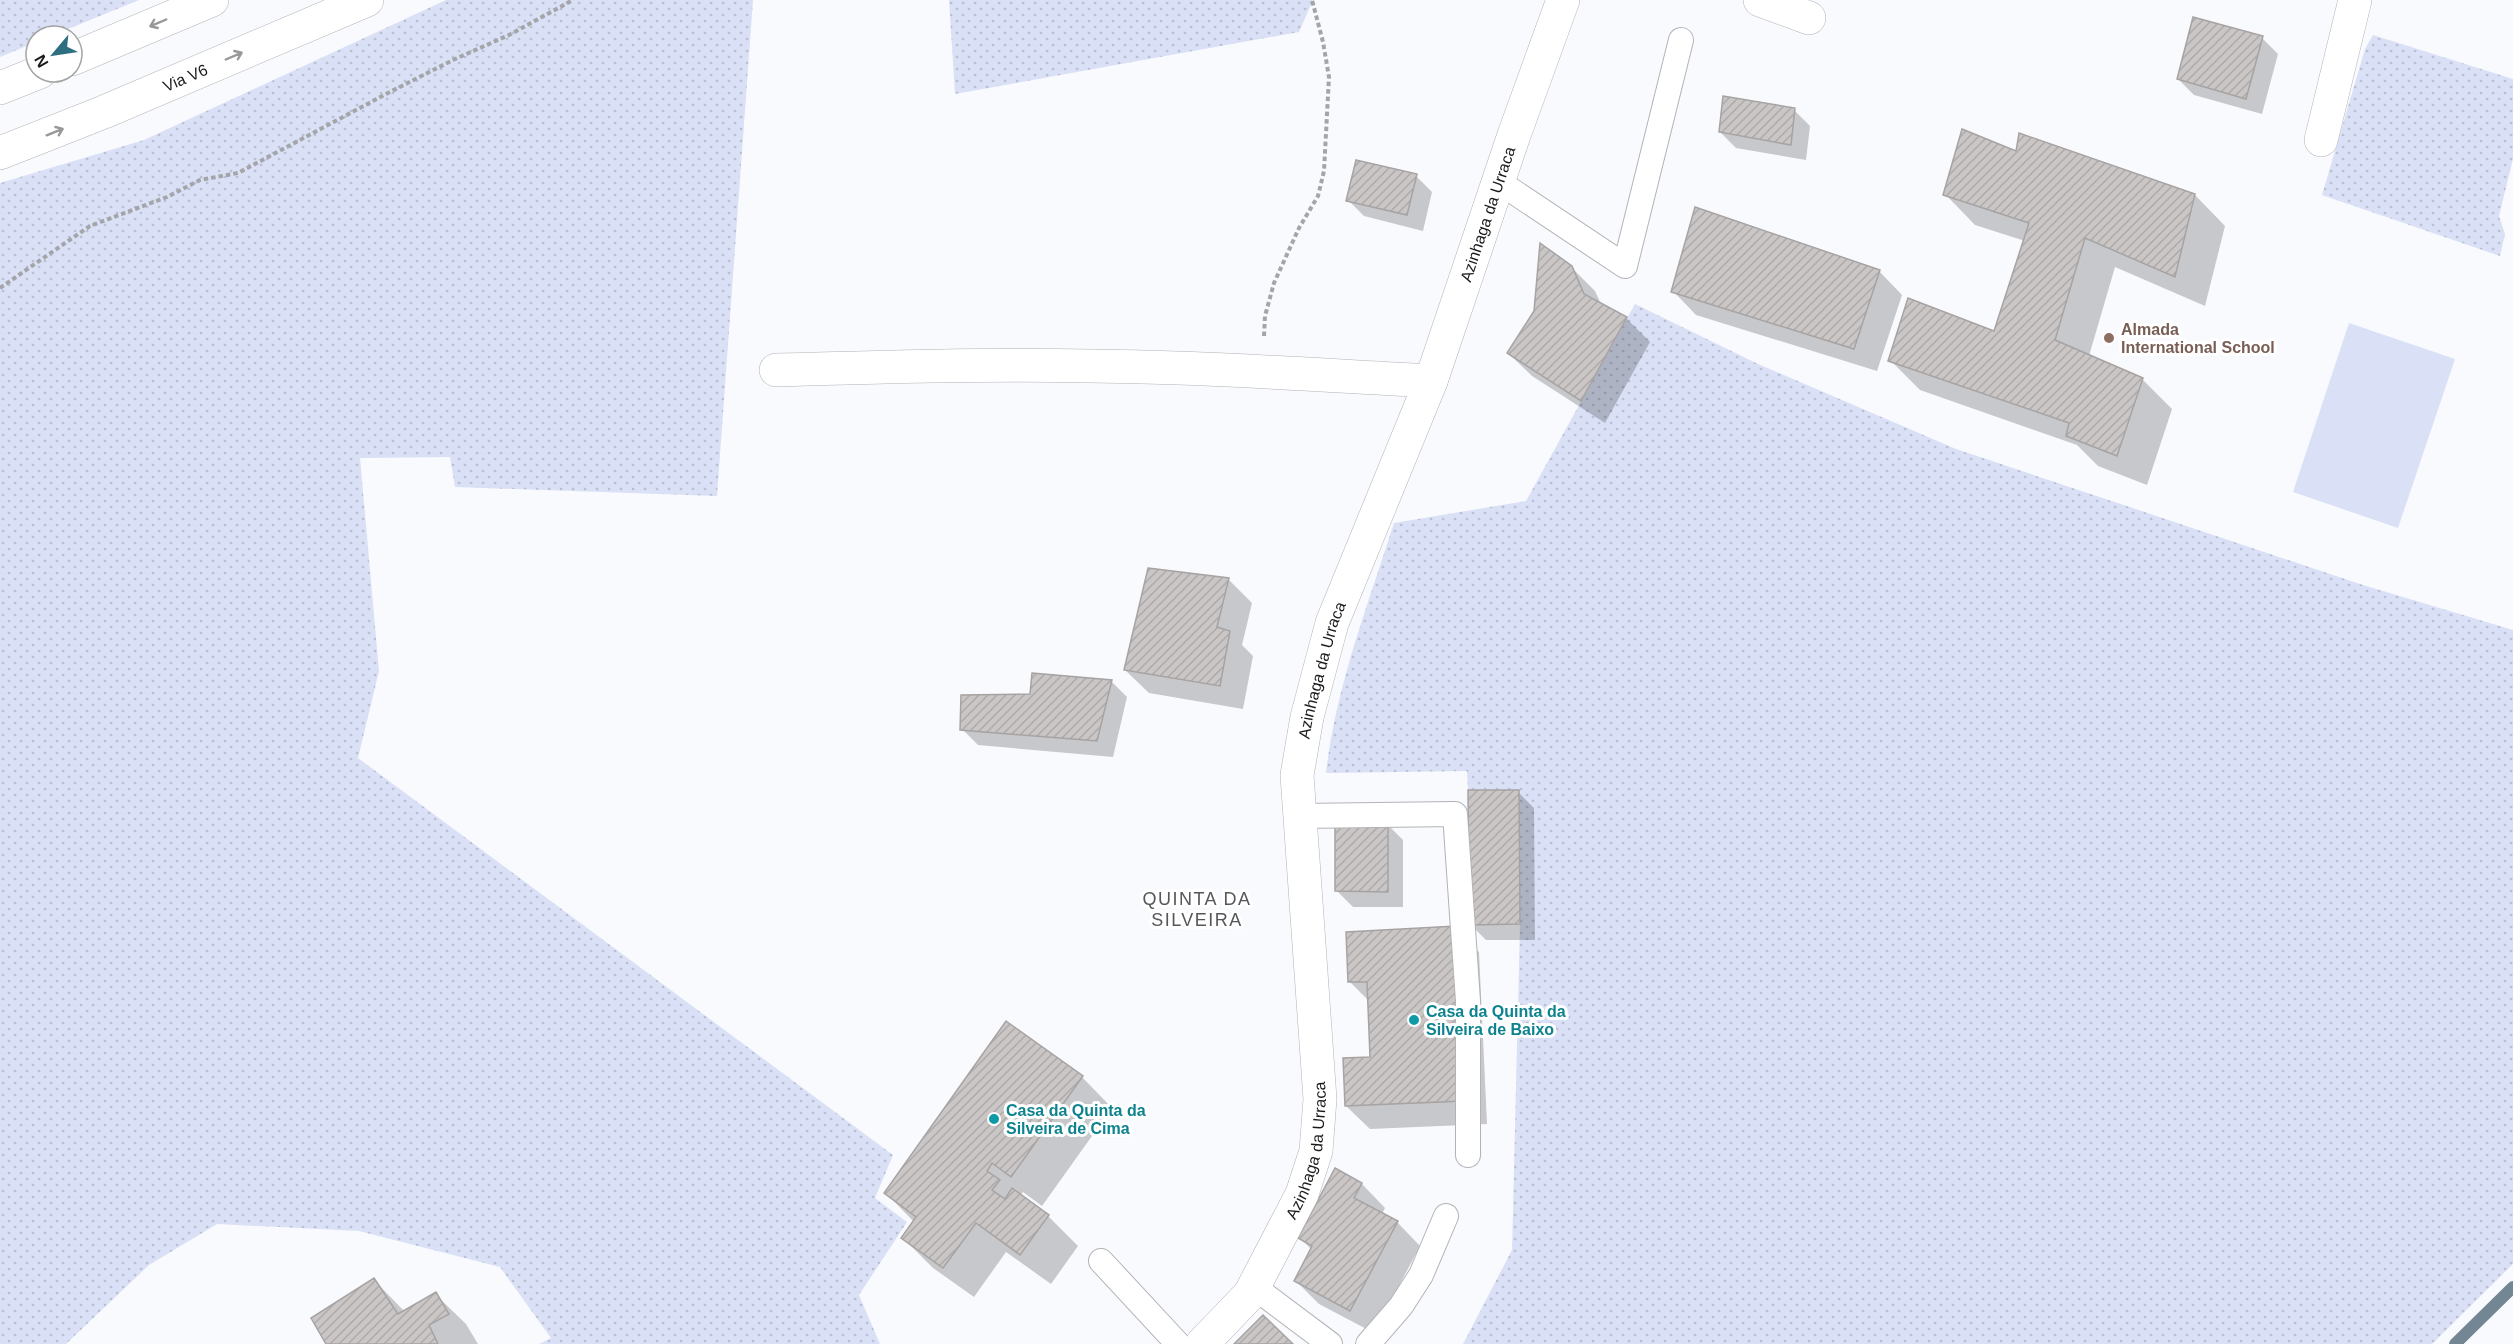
<svg xmlns="http://www.w3.org/2000/svg" width="2513" height="1344" font-family="Arial,sans-serif">
	<style>
		.grass { fill: url(#grass-dots) }
		.green { fill: #dae0f6 }
		.shadow { fill: #0003 }
		.lines { fill: none; stroke-linecap: round; stroke-linejoin: round }
		.stream { stroke: #728693; stroke-width: 12 }
		.building { fill: url(#building-hatch); stroke: #a7a3a2; stroke-width: 1.5 }
		.lane-casing { stroke: #b2b3b7; stroke-width: 26 }
		.street-casing { stroke: #b2b3b7; stroke-width: 34 }
		.secondary-casing { stroke: #b2b3b7; stroke-width: 34 }
		.path { stroke: #a4a5a8; stroke-width: 4; stroke-dasharray: 4.5 3; stroke-linecap: butt }
		.lane { stroke: #fff; stroke-width: 24 }
		.street { stroke: #fff; stroke-width: 33 }
		.secondary { stroke: #fff; stroke-width: 33 }
		.oneway { stroke: #989899 }
		.education-dot { fill: #8d6e63; stroke: #fff; stroke-width: 2 }
		.culture-dot { fill: #0f9aa8; stroke: #fff; stroke-width: 2 }
		.labels { text-anchor: middle; dominant-baseline: central; stroke-width: 6; stroke-linejoin: round; paint-order: stroke }
		.street-label { font-size: 16px; fill: #1a1b1c; stroke: #fff }
		.education-label { font-size: 16px; font-weight: bold; fill: #785e54; stroke: #fff; text-anchor: start }
		.culture-label { font-size: 16px; font-weight: bold; fill: #0d838f; stroke: #fff; text-anchor: start }
		.neighbourhood-label { font-size: 18px; letter-spacing: 1.5px; fill: #56575a; stroke: #fff }
	</style>
	<defs>
		<pattern id="grass-dots" width="8" height="8" patternUnits="userSpaceOnUse" patternTransform="scale(1.5)"><rect width="8" height="8" fill="#dae0f6"/><path d="M2 2h.1M6 6h.1" fill="none" stroke="#bac0d2" stroke-width="1.8" stroke-linecap="round"/></pattern>
		<pattern id="building-hatch" width="6" height="6" patternUnits="userSpaceOnUse" patternTransform="scale(1.5)"><rect width="6" height="6" fill="#cbc6c6"/><path d="M-1 1l2-2M0 6l6-6M5 7l2-2" fill="none" stroke="#aeaaaa"/></pattern>
	</defs>
	<rect width="100%" height="100%" fill="#f9fafe"/>
	<!-- grass -->
	<path class="grass" d="M0 0H139L51 36H36V42L0 57Z
		M446 0H753L717 496 455 487 450 457 360 458 379 671 358 758 893 1155 875 1198 907 1222 859 1295 880 1344H539L551 1338 500 1267 359 1231 217 1224 149 1265 66 1344H0V183L144 140Z
		M949 0H1313L1299 32 955 94Z
		M2373 35 2513 79V159L2499 216 2505 234 2500 256 2322 195 2365 49Z
		M1635 304 1758 364 1956 449 2363 585 2513 630V1264L2432 1344H1463L1512 1250 1520 924 1519 791 1468 790 1467 771 1326 773C1336 686 1368 605 1394 523L1526 501Z"/>
	<!-- green -->
	<path class="green" d="M2349 323 2455 359 2398 528 2293 492Z"/>
	<!-- shadow -->
	<path class="shadow" d="M2262 38 2278 54 2262 114 2194 95 2178 79Z
		M1794 110 1810 126 1806 160 1736 148 1720 132Z
		M2017 153 2195 195 2225 226 2205 306 2115 267 2089 356 2142 379 2172 409 2147 485 2098 466 2077 445 1920 390 1890 360 1995 333 2025 241 1975 225 1945 194Z
		M1416 176 1432 192 1423 231 1364 216 1348 200Z
		M1571 267 1595 291 1601 304 1626 318 1650 342 1605 423 1532 376 1508 353Z
		M1879 271 1902 295 1877 371 1696 315 1673 291Z
		M1228 579 1252 603 1242 645 1253 656 1243 709 1149 693 1125 670Z
		M1111 681 1127 697 1113 757 978 745 962 729 1032 695Z
		M1518 792 1534 808 1535 940H1486L1470 924Z
		M1387 824 1403 840V907H1353L1337 891Z
		M1455 928 1479 952 1487 1124 1370 1129 1346 1106 1372 1059 1369 1001 1350 982Z
		M1082 1077 1112 1108 1042 1206 1023 1192 1020 1196 1048 1216 1078 1246 1051 1284 1006 1252 974 1297 933 1268 903 1238 914 1222 886 1193Z
		M1335 1170 1362 1184 1385 1208 1382 1214 1397 1222 1420 1246 1374 1333 1319 1304 1296 1281 1312 1250 1300 1238Z
		M374 1280 405 1312 435 1294 466 1324 478 1344H328Z"/>
	<g class="lines">
		<!-- stream -->
		<path class="stream" d="M2455 1344 2513 1287"/>
	</g>
	<!-- building -->
	<path class="building" d="M2193 17 2263 36 2246 99 2177 79Z
		M1723 96 1795 108 1791 145 1719 132Z
		M1962 129 2016 151 2019 133 2195 194 2175 277 2085 238 2055 340 2143 378 2117 456 2066 436 2069 423 1888 361 1908 298 1994 331 2029 223 1943 195Z
		M1356 160 1417 174 1407 215 1346 201Z
		M1695 207 1880 270 1854 349 1671 292Z
		M1540 243 1572 266 1584 294 1627 317 1581 401 1507 353 1534 311Z
		M1148 568 1229 578 1217 627 1230 631 1220 686 1124 670Z
		M1032 673 1112 680 1097 741 960 730 961 695 1030 694Z
		M1468 790H1519L1520 924 1469 925Z
		M1335 822H1388V892L1335 891Z
		M1456 926 1464 1101 1345 1106 1343 1058 1370 1057 1367 982H1348L1346 932Z
		M1006 1021 1083 1076 1011 1177 992 1163 987 1171 1000 1180 992 1190 1005 1199 1012 1188 1049 1215 1020 1255 976 1223 943 1268 901 1238 916 1217 884 1193Z
		M1335 1168 1362 1183 1354 1198 1398 1221 1350 1311 1294 1281 1312 1246 1298 1238Z
		M374 1278 398 1314 436 1292 449 1314 429 1325 438 1344H326L311 1318Z
		M1263 1315 1293 1344H1234Z"/>
	<g class="lines">
		<defs>
			<path id="lane" d="M1499 182 1625 266 1681 40
				M1300 816 1455 814 1468 1001V1155
				M1101 1261 1178 1344
				M1254 1287 1330 1344
				M1368 1344 1401 1306 1421 1275 1446 1216"/>
			<g id="street">
				<path d="M1760 0 1809 18"/>
				<path d="M2321 140 2355 0"/>
				<path d="M776 370C880 367 985 364 1090 366 1204 367 1317 375 1431 381"/>
				<path id="s1" d="M1202 1344 1250 1294 1302 1194 1316 1151 1320 1099 1297 775 1307 717 1332 623 1431 381 1514 135 1563 0"/>
			</g>
			<g id="secondary">
				<path d="M72 59 212 0"/>
				<path d="M0 88 40 72"/>
				<path id="s2" d="M0 153 104 112 367 0"/>
			</g>
		</defs>
		<!-- lane casing -->
		<use href="#lane" class="lane-casing"/>
		<!-- street casing -->
		<use href="#street" class="street-casing"/>
		<!-- secondary casing -->
		<use href="#secondary" class="secondary-casing"/>
		<!-- path -->
		<path class="path" d="M0 288 90 226 167 197 200 180 238 173 386 94 453 60 509 35 573 0
			M1264 336 1265 316 1274 283 1299 228 1318 196 1324 171 1329 77 1323 42 1312 0"/>
		<!-- lane -->
		<use href="#lane" class="lane"/>
		<!-- street -->
		<use href="#street" class="street"/>
		<!-- secondary -->
		<use href="#secondary" class="secondary"/>
	</g>
	<!-- one-way arrows -->
	<defs><path id="oneway-shaft" d="M-6 0H5M1.5-3L5.5 0L1.5 3" fill="none" stroke-width="1.6" stroke-linecap="round" stroke-linejoin="round" transform="scale(1.5)"/></defs>
	<g class="oneway">
		<use href="#oneway-shaft" transform="translate(158 23) rotate(157)"/>
		<use href="#oneway-shaft" transform="translate(234 56) rotate(-23)"/>
		<use href="#oneway-shaft" transform="translate(55 132) rotate(-22)"/>
	</g>
	<!-- markers -->
	<circle class="education-dot" cx="2109" cy="338" r="6"/>
	<g class="culture-dot">
		<circle cx="1414" cy="1020" r="6"/>
		<circle cx="994" cy="1119" r="6"/>
	</g>
	<g class="labels">
		<!-- street labels -->
		<g class="street-label">
			<text stroke="none"><textPath href="#s2" startOffset="200">Via V6</textPath></text>
			<text stroke="none"><textPath href="#s1" startOffset="1198">Azinhaga da Urraca</textPath></text>
			<text stroke="none"><textPath href="#s1" startOffset="712">Azinhaga da Urraca</textPath></text>
			<text stroke="none"><textPath href="#s1" startOffset="226">Azinhaga da Urraca</textPath></text>
		</g>
		<!-- education labels -->
		<g class="education-label">
			<text x="2121" y="329">Almada<tspan x="2121" dy="18">International School</tspan></text>
		</g>
		<!-- culture labels -->
		<g class="culture-label">
			<text x="1426" y="1011">Casa da Quinta da<tspan x="1426" dy="18">Silveira de Baixo</tspan></text>
			<text x="1006" y="1110">Casa da Quinta da<tspan x="1006" dy="18">Silveira de Cima</tspan></text>
		</g>
		<!-- neighbourhood labels -->
		<g class="neighbourhood-label">
			<text x="1197" y="899">QUINTA DA<tspan x="1197" dy="21">SILVEIRA</tspan></text>
		</g>
	</g>
	<!-- north arrow -->
	<g transform="translate(54 54) rotate(241)"><circle r="28" fill="#ffffff" stroke="#a3a4a4" stroke-width="1.5"/>
	<path d="M0-4.5L10 22L0 15L-10 22Z" fill="#2d6e81"/>
	<text y="-9" font-size="16" font-weight="bold" text-anchor="middle" fill="#1a1b1c">N</text>
	</g>
</svg>
